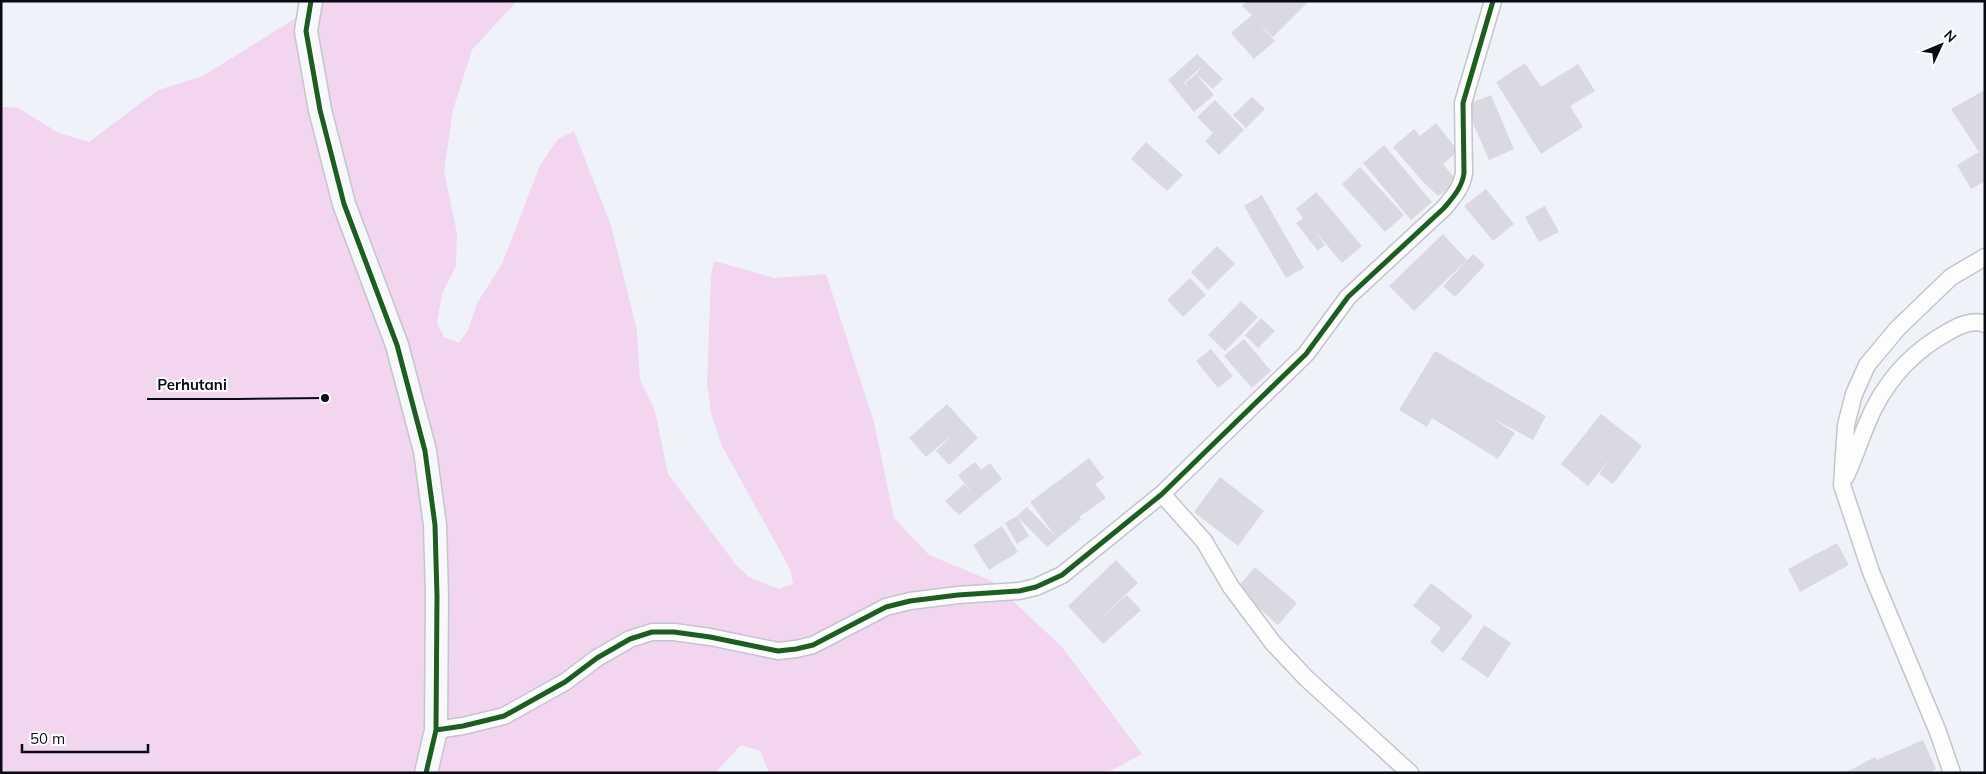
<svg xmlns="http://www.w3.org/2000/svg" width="1986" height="774" font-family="Mulish,sans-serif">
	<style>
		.green { fill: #f2d6ef }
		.building { fill: #dad9e1 }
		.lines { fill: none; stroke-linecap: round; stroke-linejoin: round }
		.street-casing { stroke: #c3c5cd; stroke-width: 19 }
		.secondary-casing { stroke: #c3c5cd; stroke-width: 25 }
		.street { stroke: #fdfdfe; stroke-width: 16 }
		.secondary { stroke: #f6f8fa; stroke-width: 22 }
		.cycleway-casing { stroke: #fdfdfd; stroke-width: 8 }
		.cycleway { stroke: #1b5e20; stroke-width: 5 }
		.leader { fill: none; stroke: #090b14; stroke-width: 2 }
		.callout-dot { fill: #090b14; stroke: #fdfdfd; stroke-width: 2 }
		.callout-label { font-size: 15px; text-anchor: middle; font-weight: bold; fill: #090b14; stroke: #fdfdfd; stroke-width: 4; stroke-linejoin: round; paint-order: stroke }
	</style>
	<rect width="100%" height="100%" fill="#f0f2fa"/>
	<!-- green -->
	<path class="green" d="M323 1H517L472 50 453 110 444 171 457 233 456 266 442 294 437 323 444 337 459 343 468 330 477 303 502 264 540 165 558 139 574 131 611 225 637 331 640 379 655 411 668 474 737 566 749 577 779 589 793 584 790 569 722 446 712 417 707 385 711 277 714 261 775 278 826 274 874 422 894 518 929 555 992 581 1063 648 1142 754 1112 770 1097 773H769L760 751 741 745 715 773H1V109L3 107 18 108 59 133 89 142 158 90 203 76Z"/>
	<!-- building -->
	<path class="building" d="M1247 1H1309L1273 37 1257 21 1275 41 1254 59 1231 33 1252 15 1242 6Z
		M1197 54 1223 79 1213 89 1196 74 1203 65 1184 83 1190 90 1185 83 1196 74 1214 95 1194 112 1168 80Z
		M1525 63 1541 87 1578 64 1595 91 1570 106 1583 127 1541 154 1496 82Z
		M1985 90V181L1971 189 1957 165 1979 152 1951 109Z
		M1491 95 1514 149 1489 160 1465 105Z
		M1252 97 1265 109 1246 128 1233 115Z
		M1215 100 1244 130 1219 155 1205 141 1213 133 1197 117Z
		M1436 123 1458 151 1443 164 1458 182 1438 196 1422 181 1393 147 1414 129 1420 136Z
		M1146 142 1183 175 1167 191 1131 159Z
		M1384 145 1432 202 1411 220 1363 163Z
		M1360 167 1404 215 1385 232 1342 184Z
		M1486 189 1514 224 1493 241 1464 206Z
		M1316 192 1362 246 1342 263 1315 231 1325 245 1318 251 1296 223 1303 218 1296 209Z
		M1262 195 1304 268 1286 278 1244 206Z
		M1545 206 1559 232 1539 242 1525 217Z
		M1443 234 1467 260 1414 311 1389 286Z
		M1217 246 1235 264 1208 290 1191 272Z
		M1473 254 1485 265 1455 297 1443 286Z
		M1190 278 1206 295 1183 317 1167 300Z
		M1241 301 1258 317 1225 351 1208 335Z
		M1261 318 1275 331 1258 348 1245 335Z
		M1244 339 1271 371 1252 388 1224 356Z
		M1211 349 1233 376 1218 388 1196 361Z
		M1435 351 1546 416 1533 440 1492 418 1515 433 1498 459 1432 418 1427 427 1399 410Z
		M947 404 978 438 949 465 936 451 952 435 926 457 909 438Z
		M1601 414 1642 446 1613 484 1599 474 1613 455 1588 486 1561 464Z
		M1089 458 1104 478 1095 484 1106 498 1079 517 1081 519 1047 547 1017 516 1027 507 1056 537 1030 502Z
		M975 462 981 470 990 463 1002 479 959 515 945 501 964 484 973 494 958 475Z
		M1220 477 1264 511 1238 546 1194 512Z
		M1017 516 1029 536 1017 544 1005 523Z
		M1002 526 1018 552 989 570 973 545Z
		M1837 543 1849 565 1800 592 1788 569Z
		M1116 560 1138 583 1101 618 1127 595 1141 610 1103 644 1068 606Z
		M1255 567 1297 603 1278 625 1236 589Z
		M1431 583 1473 616 1443 653 1430 642 1441 628 1413 606Z
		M1484 625 1511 643 1488 678 1461 659Z
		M1923 740 1936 769 1928 773H1845L1875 757 1877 760Z"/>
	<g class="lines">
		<defs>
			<path id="street" d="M1846 476C1856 454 1863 430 1874 408 1891 375 1915 350 1948 332 1958 326 1973 319 1985 324
				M1162 494 1204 541 1231 587 1273 643 1306 678 1410 773
				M436 730 463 726 504 716 565 682 597 658 630 639 652 632H674L710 637 778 651 796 649 813 645 886 607 910 601 958 595 1019 591 1036 587 1062 575 1162 494 1202 455 1306 354 1348 297 1444 208C1453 197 1462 188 1464 173L1463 103 1493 1
				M1952 773 1938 732 1871 572 1842 485 1846 425 1854 394 1867 365 1898 328 1951 277 1985 257"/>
			<path id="secondary" d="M311 1 306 31 320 110 344 204 397 345 425 451 435 525 437 596 436 730 426 773"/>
		</defs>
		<!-- street casing -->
		<use href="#street" class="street-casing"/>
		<!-- secondary casing -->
		<use href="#secondary" class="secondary-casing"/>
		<!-- street -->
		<use href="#street" class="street"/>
		<!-- secondary -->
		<use href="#secondary" class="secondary"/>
		<defs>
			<path id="cycleway" d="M311 1 306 31 320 110 344 204 397 345 425 451 435 525 437 596 436 730 426 773
				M436 730 463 726 504 716 565 682 597 658 630 639 652 632H674L710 637 778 651 796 649 813 645 886 607 910 601 958 595 1019 591 1036 587 1062 575 1162 494 1202 455 1306 354 1348 297 1444 208C1453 197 1462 188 1464 173L1463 103 1493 1"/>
		</defs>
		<!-- cycleway casing -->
		<use href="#cycleway" class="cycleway-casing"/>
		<!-- cycleway -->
		<use href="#cycleway" class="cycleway"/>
	</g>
	<!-- callouts -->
	<path class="leader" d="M325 398L237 399H147"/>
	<circle class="callout-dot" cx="325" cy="398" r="5"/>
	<g class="callout-label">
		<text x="192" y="390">Perhutani</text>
	</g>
	<!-- border -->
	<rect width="1986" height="774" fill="none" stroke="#090b14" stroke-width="5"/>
	<!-- north arrow -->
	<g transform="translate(1941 45) rotate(46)" stroke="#fdfdfd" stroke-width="4" paint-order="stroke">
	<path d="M0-4L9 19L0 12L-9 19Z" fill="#090b14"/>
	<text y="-8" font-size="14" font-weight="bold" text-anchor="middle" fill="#090b14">N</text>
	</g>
	<!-- scale -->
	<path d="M22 744v8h126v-8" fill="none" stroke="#090b14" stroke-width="2.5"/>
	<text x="30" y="744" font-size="15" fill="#090b14" stroke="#fdfdfd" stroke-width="4" paint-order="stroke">50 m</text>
</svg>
